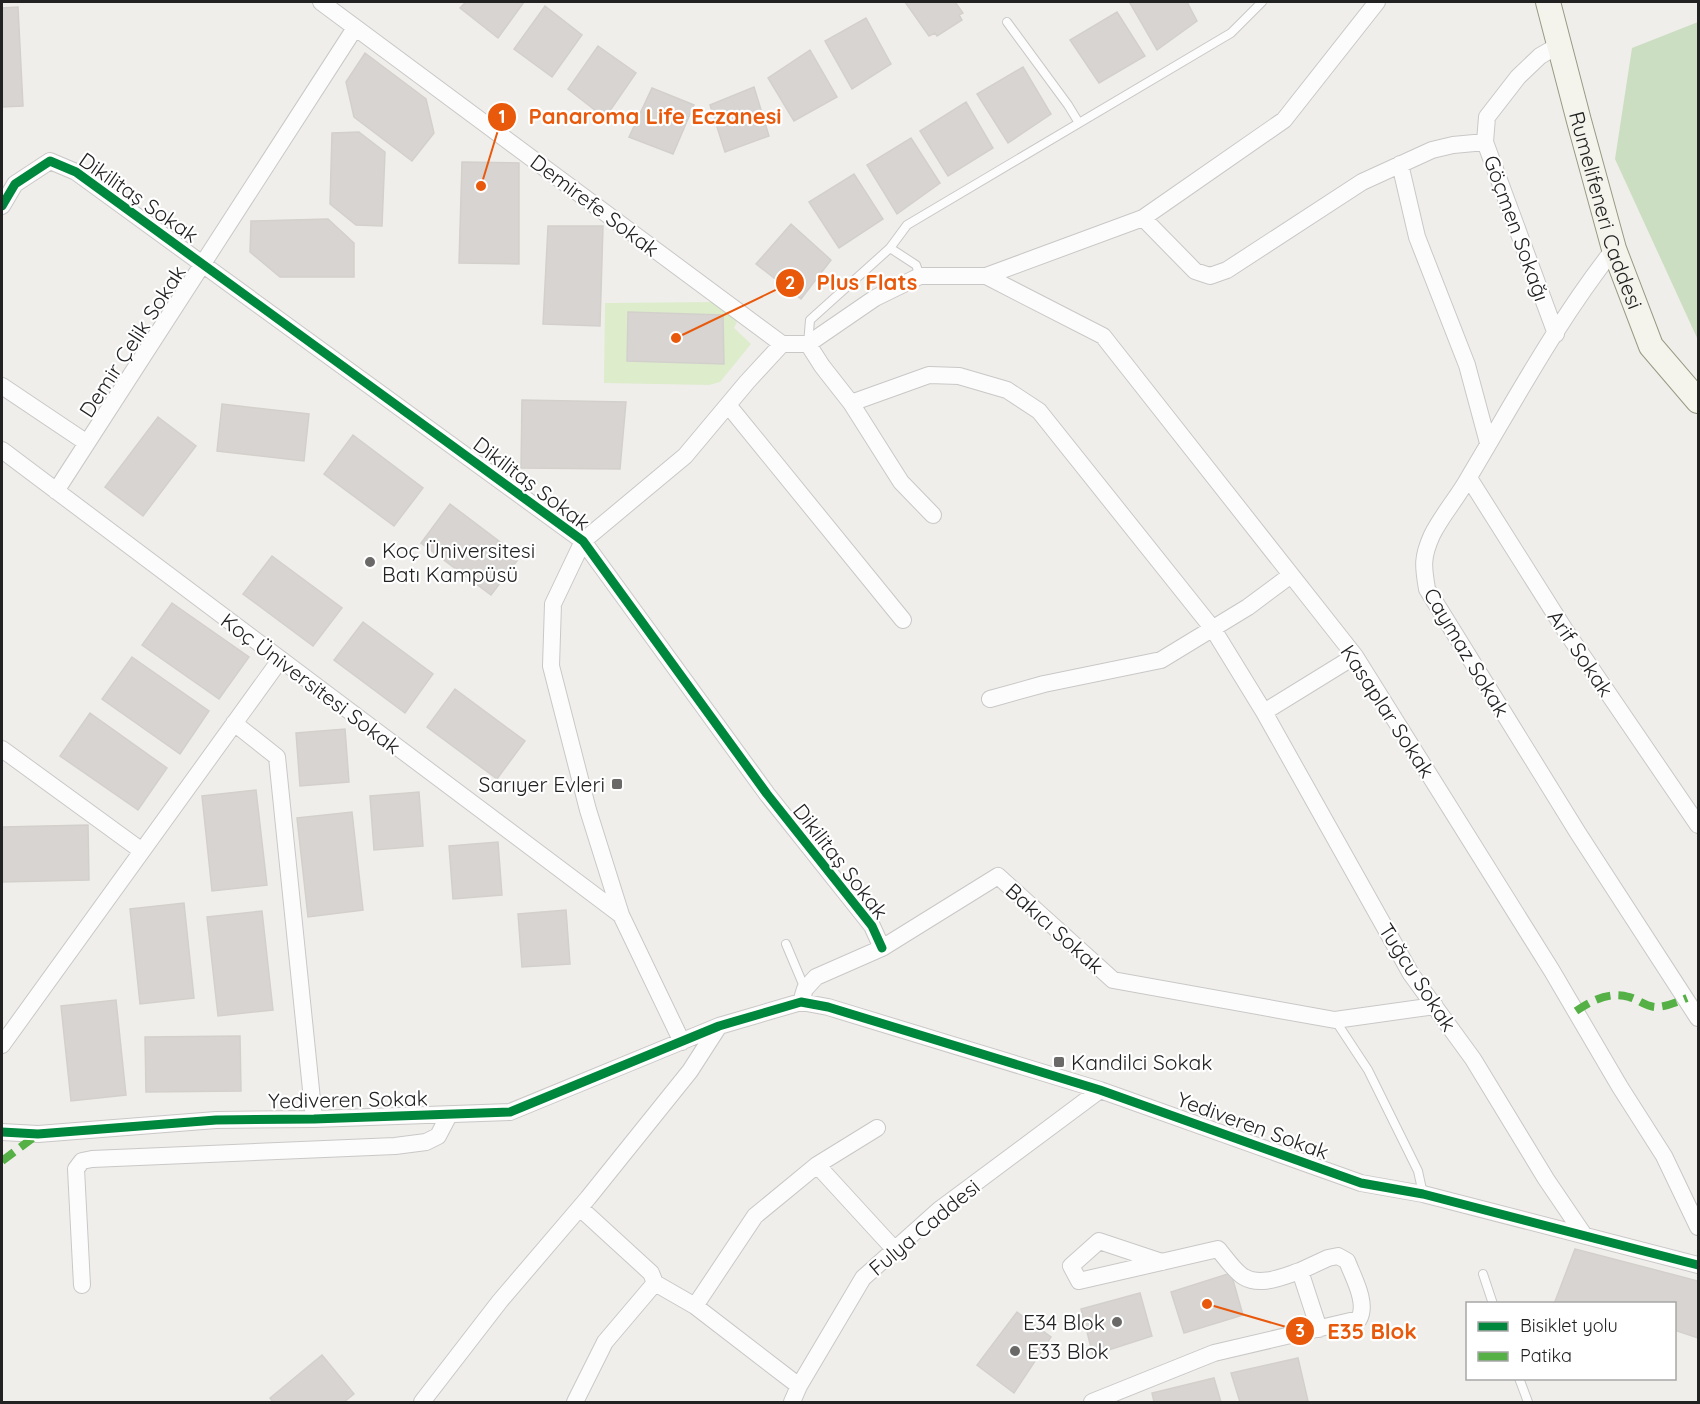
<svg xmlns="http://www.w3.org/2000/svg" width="1700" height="1404" font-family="Quicksand,sans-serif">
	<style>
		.grass { fill: #ddeccb }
		.forest { fill: #cbdec1 }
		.building { fill: #d7d4d2; stroke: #d3d0cc; stroke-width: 1.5 }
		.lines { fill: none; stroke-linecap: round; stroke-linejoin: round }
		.lane-casing { stroke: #c9c8c7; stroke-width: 10 }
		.street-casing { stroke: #c9c8c7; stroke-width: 18 }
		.secondary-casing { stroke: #999a82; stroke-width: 26 }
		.lane { stroke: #fdfcfc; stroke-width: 8 }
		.street { stroke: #fdfcfc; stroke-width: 16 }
		.secondary { stroke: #f4f4ed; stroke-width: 24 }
		.quiet { stroke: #55b145; stroke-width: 8; stroke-dasharray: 15 8; stroke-linecap: butt }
		.cycleway-casing { stroke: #fff; stroke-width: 13 }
		.cycleway { stroke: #00873e; stroke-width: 9 }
		.poi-dot { fill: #6a6968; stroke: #fff; stroke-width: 2 }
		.labels { text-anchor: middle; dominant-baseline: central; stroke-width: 4.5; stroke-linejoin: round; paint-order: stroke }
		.street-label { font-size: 21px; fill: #222; stroke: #fff }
		.poi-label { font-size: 21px; fill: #222; stroke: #fff; text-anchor: start }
		.leader { fill: none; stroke: #e8590c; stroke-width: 2 }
		.callout-dot { fill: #e8590c; stroke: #fff; stroke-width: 2 }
		.mark-label { font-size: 18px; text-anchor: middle; font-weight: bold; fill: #fff }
		.callout-label { font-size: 22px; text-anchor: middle; font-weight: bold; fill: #e8590c; stroke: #fff; stroke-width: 4.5; stroke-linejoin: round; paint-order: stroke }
	</style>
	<rect width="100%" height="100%" fill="#f0eeeb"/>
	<!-- grass -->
	<path class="grass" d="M714 302 737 322 734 328 751 344 720 382 709 385 604 383 605 303Z"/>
	<!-- forest -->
	<path class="forest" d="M1698 22V340L1615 159 1632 48Z"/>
	<!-- building -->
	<path class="building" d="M466 2H524L498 38 460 8Z
		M905 2H955L963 13 959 15 962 20 937 36 935 33 929 36Z
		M1132 2H1187L1197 21 1157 50 1130 3Z
		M545 6 582 35 552 77 514 49Z
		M18 7 23 106 2 107V8Z
		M1117 12 1145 56 1099 83 1070 40Z
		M866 18 891 64 852 89 825 41Z
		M598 46 636 73 605 118 568 89Z
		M810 50 837 97 794 121 768 78Z
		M365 53 426 99 434 133 412 161 354 117 346 82Z
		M1023 67 1051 114 1008 143 977 94Z
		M754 87 769 136 725 152 710 105Z
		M652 88 694 105 673 154 629 137Z
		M966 102 993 148 948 176 920 131Z
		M359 132 385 152 382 226 356 225 330 204 332 133Z
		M911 138 940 183 897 214 867 165Z
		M462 162 519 163V264L459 263Z
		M854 174 883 219 839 248 809 202Z
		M328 219 354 243V277H280L250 252 251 221Z
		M791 224 831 260 801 299 756 264Z
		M548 226H603L600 326 543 324Z
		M628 312 723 315 724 364 627 361Z
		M522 400 626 402 620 469 521 468Z
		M222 404 309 414 304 461 217 451Z
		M158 417 196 446 143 516 105 487Z
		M353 435 423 488 394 526 324 474Z
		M450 504 520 557 491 595 421 543Z
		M272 556 342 608 313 646 243 594Z
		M172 603 249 657 219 699 142 645Z
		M363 622 433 674 405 713 334 660Z
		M132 657 209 711 180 754 102 699Z
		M455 689 525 741 497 779 427 727Z
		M90 713 167 768 138 810 60 756Z
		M345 729 349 782 300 786 296 733Z
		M256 790 267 885 212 891 202 796Z
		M419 792 423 846 374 850 370 796Z
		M352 812 363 910 308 917 297 818Z
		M88 825 89 880 2 882V827Z
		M498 842 502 895 453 899 449 846Z
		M184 903 194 998 140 1004 130 909Z
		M566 910 570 964 522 967 518 914Z
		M262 911 273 1010 218 1016 207 917Z
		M116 1000 126 1095 71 1101 61 1006Z
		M240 1036 241 1091 146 1092 145 1037Z
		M1575 1249 1698 1281V1338L1674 1330V1304H1554Z
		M1231 1273 1243 1315 1184 1333 1171 1292Z
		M1140 1293 1152 1336 1093 1355 1081 1309Z
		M1017 1312 1051 1337 1014 1393 977 1365Z
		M322 1355 354 1394 344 1402H273L270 1398Z
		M1298 1358 1308 1401 1304 1402H1240L1231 1373Z
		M1214 1378 1221 1402H1154L1152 1393Z"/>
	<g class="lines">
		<defs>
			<path id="lane" d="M1007 22 1068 105 1079 123
				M890 248 916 265 920 276
				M808 344 810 320 890 248 907 225 1231 33 1262 2
				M786 944 805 989
				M1335 1020 1368 1070 1418 1171 1423 1194
				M1483 1274 1493 1304
				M1519 1378 1528 1402"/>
			<path id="street" d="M321 2 782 344
				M1400 164 1417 237 1467 365 1488 443
				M2 206 15 184 50 161 76 172 583 541 767 794 872 926 882 948
				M1143 218 1195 271 1210 276 1227 270 1362 182 1432 150 1453 145 1485 142
				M1614 249C1558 320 1515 400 1469 477 1458 497 1442 515 1432 535 1422 557 1423 566 1427 589L1578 833 1698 1018
				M986 276 1103 336 1355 656 1552 971 1620 1087 1664 1156 1698 1227
				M1556 334 1485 142 1487 117 1518 77 1540 56 1559 45
				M808 344 875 298 920 276H986L1143 218 1284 120 1377 2
				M2 386 87 443
				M851 403 929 375 959 376 1007 390 1039 411 1213 629 1264 712 1411 974 1473 1059 1546 1179 1584 1235
				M728 405 903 620
				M2 450 621 915
				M1469 478 1565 630 1698 825
				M56 491 355 28
				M990 699 1044 684 1161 660 1248 607 1291 575
				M1264 712 1355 656
				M234 723 277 757 314 1119
				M2 749 142 851
				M801 1002 805 989 816 977 882 948 998 876 1113 980 1335 1020 1435 1006
				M682 1042 621 915 588 810 551 666 553 604 583 541 685 456 747 382 782 344H808L822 366 851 403 901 482 933 515
				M2 1045 280 660
				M2 1132 38 1134 216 1120 314 1119 510 1112 719 1026 801 1002 828 1007 1100 1090 1361 1183 1423 1194 1698 1265
				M817 1165 895 1250
				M1162 1262 1099 1241 1071 1266 1079 1281 1218 1249C1225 1257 1235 1272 1244 1277 1261 1287 1284 1276 1300 1271L1319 1329
				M655 1283 695 1306 755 1216 817 1165 877 1128
				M82 1285 76 1169 82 1161 92 1159 395 1146 426 1142 438 1136 449 1115
				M695 1306 799 1386
				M422 1402 500 1301 588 1198 690 1071 719 1026
				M575 1402 605 1342 655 1283 651 1273 580 1208
				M792 1402 799 1386 863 1278 939 1210 1100 1090
				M1092 1402 1214 1353 1359 1319C1368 1303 1353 1277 1347 1261L1338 1256 1328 1258 1300 1271"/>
			<g id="secondary">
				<path id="s1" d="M1548 2 1579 121 1614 249 1651 346 1698 401"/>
			</g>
		</defs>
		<!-- lane casing -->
		<use href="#lane" class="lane-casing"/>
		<!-- street casing -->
		<use href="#street" class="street-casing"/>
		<!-- secondary casing -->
		<use href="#secondary" class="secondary-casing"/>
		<!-- lane -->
		<use href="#lane" class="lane"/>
		<!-- street -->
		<use href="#street" class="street"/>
		<!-- secondary -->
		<use href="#secondary" class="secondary"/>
		<!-- quiet -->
		<path class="quiet" d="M1576 1011C1591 1001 1609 991 1629 997 1638 999 1644 1006 1655 1007 1666 1007 1677 1002 1687 998
			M2 1161 38 1134"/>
		<defs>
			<path id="cycleway" d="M2 206 15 184 50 161 76 172 583 541 767 794 872 926 882 948
				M2 1132 38 1134 216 1120 314 1119 510 1112 719 1026 801 1002 828 1007 1100 1090 1361 1183 1423 1194 1698 1265"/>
		</defs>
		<!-- cycleway casing -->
		<use href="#cycleway" class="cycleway-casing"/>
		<!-- cycleway -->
		<use href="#cycleway" class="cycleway"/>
	</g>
	<!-- markers -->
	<g class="poi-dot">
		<circle cx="370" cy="562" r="6"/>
		<rect x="611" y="778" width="12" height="12" rx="3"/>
		<rect x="1053" y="1056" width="12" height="12" rx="3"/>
		<circle cx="1117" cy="1322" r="6"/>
		<circle cx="1015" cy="1351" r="6"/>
	</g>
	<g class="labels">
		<!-- street labels -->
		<g class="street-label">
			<text transform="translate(139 197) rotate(35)">Dikilitaş Sokak</text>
			<text transform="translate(595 205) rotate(37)">Demirefe Sokak</text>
			<text stroke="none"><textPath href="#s1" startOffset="216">Rumelifeneri Caddesi</textPath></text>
			<text transform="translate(1517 228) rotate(70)">Göçmen Sokağı</text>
			<text transform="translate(132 341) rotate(-57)">Demir Çelik Sokak</text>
			<text transform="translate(532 483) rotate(37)">Dikilitaş Sokak</text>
			<text transform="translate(1467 652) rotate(59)">Caymaz Sokak</text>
			<text transform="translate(1581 653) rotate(56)">Arif Sokak</text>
			<text transform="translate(311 683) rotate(37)">Koç Üniversitesi Sokak</text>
			<text transform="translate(1388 711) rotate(57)">Kasaplar Sokak</text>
			<text transform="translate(841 861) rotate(52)">Dikilitaş Sokak</text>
			<text transform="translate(1055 928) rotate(42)">Bakıcı Sokak</text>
			<text transform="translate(1418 977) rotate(57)">Tuğcu Sokak</text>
			<text transform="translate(348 1099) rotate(-1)">Yediveren Sokak</text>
			<text transform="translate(1253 1125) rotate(20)">Yediveren Sokak</text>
			<text transform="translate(924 1227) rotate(-40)">Fulya Caddesi</text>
		</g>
		<!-- poi labels -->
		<g class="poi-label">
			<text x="382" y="550">Koç Üniversitesi<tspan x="382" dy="24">Batı Kampüsü</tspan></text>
			<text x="605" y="784" text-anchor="end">Sarıyer Evleri</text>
			<text x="1071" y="1062">Kandilci Sokak</text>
			<text x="1105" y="1322" text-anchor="end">E34 Blok</text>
			<text x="1027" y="1351">E33 Blok</text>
		</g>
	</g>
	<!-- callouts -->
	<path class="leader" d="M481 186L502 117M676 338L790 283M1207 1304L1300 1331"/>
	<g class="callout-dot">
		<circle cx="481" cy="186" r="6"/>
		<circle cx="676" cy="338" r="6"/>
		<circle cx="1207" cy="1304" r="6"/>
		<circle cx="502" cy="117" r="15"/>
		<circle cx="790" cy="283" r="15"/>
		<circle cx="1300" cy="1331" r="15"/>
	</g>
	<g class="mark-label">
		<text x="502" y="123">1</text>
		<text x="790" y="289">2</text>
		<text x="1300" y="1337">3</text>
	</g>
	<g class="callout-label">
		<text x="655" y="124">Panaroma Life Eczanesi</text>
		<text x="867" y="290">Plus Flats</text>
		<text x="1372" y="1339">E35 Blok</text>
	</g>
	<!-- border -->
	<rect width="1700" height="1404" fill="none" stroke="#222222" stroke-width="6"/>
	<!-- legend -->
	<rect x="1466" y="1302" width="210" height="78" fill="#ffffff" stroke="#a7a7a7" stroke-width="1.5"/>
	<rect x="1478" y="1322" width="30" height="9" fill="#00873e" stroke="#a7a7a7" stroke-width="1.5"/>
	<text x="1520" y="1332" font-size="18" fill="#222222">Bisiklet yolu</text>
	<rect x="1478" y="1352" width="30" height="9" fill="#55b145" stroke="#a7a7a7" stroke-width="1.5"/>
	<text x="1520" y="1362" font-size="18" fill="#222222">Patika</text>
</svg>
